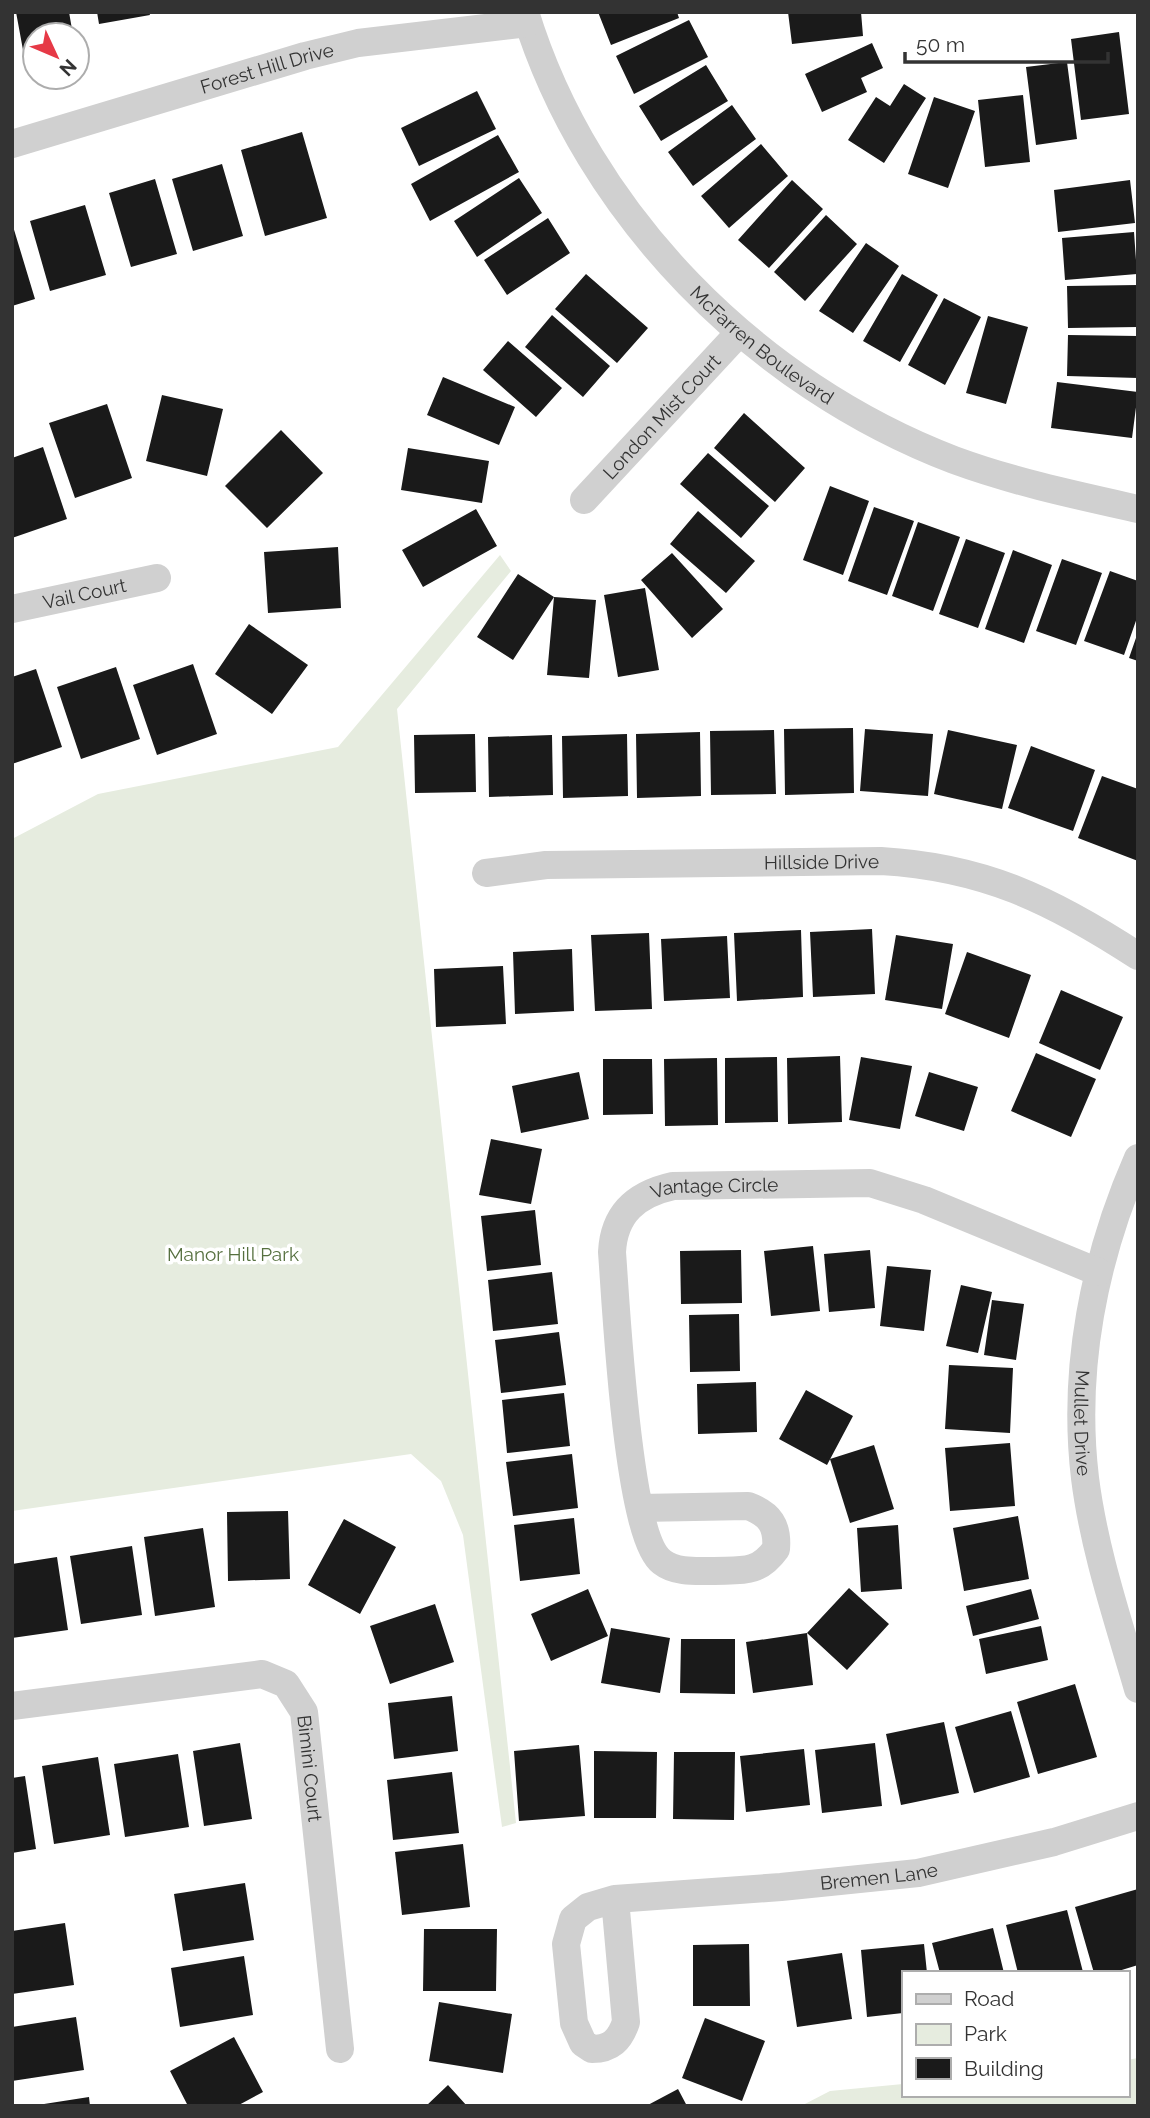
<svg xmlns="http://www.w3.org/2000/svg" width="1150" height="2118" font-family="Raleway,sans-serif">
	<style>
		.green { fill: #e6ecdf }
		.building { fill: #1a1a1a }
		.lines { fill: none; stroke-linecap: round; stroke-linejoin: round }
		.minor { stroke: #d0d0d0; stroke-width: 28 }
		.labels { text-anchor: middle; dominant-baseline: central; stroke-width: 7; stroke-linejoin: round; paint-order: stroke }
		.street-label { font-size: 19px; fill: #333; stroke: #fff }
		.park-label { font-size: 19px; fill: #56703f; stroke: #fff }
	</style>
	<rect width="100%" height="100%" fill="#fff"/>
	<!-- green -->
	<path class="green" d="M500 555 511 571 397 709 516 1823 502 1827 463 1535 441 1481 411 1454 12 1511V839L98 794 338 747Z
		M1138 2058V2106H801L830 2091 903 2084V2095H1127V2060Z"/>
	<!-- building -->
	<path class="building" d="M16 12H69L73 35H35V48L23 50Z
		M97 12H149L150 15 99 24Z
		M598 12H677L679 18 611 45Z
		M788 12H861L863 36 792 44Z
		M689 20 708 57 634 94 616 56Z
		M1119 32 1129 114 1081 120 1071 39Z
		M872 43 883 68 861 78 867 92 822 112 805 74Z
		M1067 62 1077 139 1036 145 1026 67Z
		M706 65 728 101 661 141 639 106Z
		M904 84 926 98 884 163 848 140 876 97 890 106Z
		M477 91 496 129 419 166 401 128Z
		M1023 95 1030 162 985 167 978 100Z
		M934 97 975 111 948 188 908 174Z
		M732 105 756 139 693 186 668 152Z
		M302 132 327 218 265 236 241 150Z
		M498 135 519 172 430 221 411 184Z
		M761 144 788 176 729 228 701 196Z
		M222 164 243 236 193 251 172 179Z
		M519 178 542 213 477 257 454 221Z
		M155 179 177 254 131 267 109 193Z
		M792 180 823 209 769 268 738 240Z
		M1130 180 1135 223 1058 232 1054 190Z
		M85 205 106 275 50 291 30 221Z
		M826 215 857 244 805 301 774 272Z
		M548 218 570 253 507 295 484 260Z
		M12 223 35 299 12 306Z
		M1134 232 1137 274 1065 280 1062 238Z
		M866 243 899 266 853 333 819 311Z
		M586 274 648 328 617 363 555 309Z
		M902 274 938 295 900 362 863 341Z
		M1138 285V327L1068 328 1067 286Z
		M944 298 981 317 945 385 908 365Z
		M552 315 610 366 583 397 525 347Z
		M988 316 1028 327 1006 404 966 393Z
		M1068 335 1138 336V378L1067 376Z
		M508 341 562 388 536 417 483 370Z
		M443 377 515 407 499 445 427 415Z
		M1057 382 1138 392 1132 438 1051 428Z
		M162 395 223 409 207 476 146 461Z
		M107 404 132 478 75 498 49 423Z
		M744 413 805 468 775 502 714 448Z
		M281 430 323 473 267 528 225 486Z
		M43 447 67 519 12 538V458Z
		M408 448 489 461 482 503 401 490Z
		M708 453 769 506 741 538 680 484Z
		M830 486 869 501 843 575 803 560Z
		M874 507 914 521 887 595 848 581Z
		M476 509 497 546 423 587 402 550Z
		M698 511 755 561 726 593 670 544Z
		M918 522 960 537 933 611 892 596Z
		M966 539 1005 553 978 628 939 614Z
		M338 547 341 608 268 613 264 552Z
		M1013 550 1052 565 1024 643 985 629Z
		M672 553 723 609 692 638 641 580Z
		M1062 559 1102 573 1076 645 1036 631Z
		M1110 571 1138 581V615L1124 655 1084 641Z
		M518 574 554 597 513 660 477 637Z
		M645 588 659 670 618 677 604 595Z
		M554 597 596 600 589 678 547 675Z
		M249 624 308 665 272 714 215 674Z
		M1137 635H1138V661L1129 658Z
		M193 664 217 734 157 755 133 685Z
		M116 667 140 739 81 759 57 687Z
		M36 669 62 747 12 764V677Z
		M853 728 854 793 785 795 784 729Z
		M865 729 933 734 928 796 860 791Z
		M774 730 776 794 711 795 710 731Z
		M948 730 1017 745 1002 809 934 794Z
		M700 732 701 796 637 798 636 734Z
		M475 734 476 792 415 793 414 735Z
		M627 734 628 796 563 798 562 736Z
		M552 735 553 795 489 797 488 737Z
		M1031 746 1095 770 1073 831 1008 808Z
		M1102 776 1138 789V861L1078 838Z
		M872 929 875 994 813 997 810 932Z
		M801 930 803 997 737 1001 734 933Z
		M649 933 652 1009 595 1011 591 935Z
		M896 935 953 944 942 1009 885 1000Z
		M727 936 730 998 664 1001 661 939Z
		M572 949 574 1011 515 1014 513 952Z
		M967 952 1031 975 1009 1038 945 1014Z
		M503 966 506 1024 436 1027 434 969Z
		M1061 990 1123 1017 1100 1070 1039 1043Z
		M1036 1053 1096 1079 1071 1137 1011 1111Z
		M840 1056 842 1122 788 1124 787 1058Z
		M777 1057 778 1122 725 1123V1058Z
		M861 1057 912 1066 900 1129 849 1120Z
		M717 1058 718 1125 665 1126 664 1059Z
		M603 1059H652L653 1114 603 1115Z
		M579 1072 589 1119 521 1133 512 1086Z
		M929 1072 978 1087 964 1131 915 1116Z
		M491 1139 542 1149 531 1204 479 1195Z
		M535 1210 541 1265 487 1271 481 1216Z
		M813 1246 820 1311 771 1316 764 1251Z
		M741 1250 742 1303 681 1304 680 1251Z
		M870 1250 875 1308 829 1312 824 1254Z
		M887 1266 931 1270 924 1331 880 1326Z
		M552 1272 558 1324 493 1331 488 1280Z
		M961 1285 992 1292 978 1353 946 1346Z
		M992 1300 1024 1304 1016 1360 984 1355Z
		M739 1314 740 1371 690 1372 689 1315Z
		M559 1332 566 1385 501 1393 495 1340Z
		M949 1365 1013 1368 1010 1433 945 1429Z
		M756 1382 757 1432 698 1434 697 1384Z
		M806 1390 853 1416 827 1465 779 1439Z
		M564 1393 570 1446 507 1453 502 1400Z
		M1010 1443 1015 1506 950 1511 945 1448Z
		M874 1445 894 1509 850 1523 830 1459Z
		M572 1454 578 1508 513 1516 506 1462Z
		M288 1511 290 1579 228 1581 227 1512Z
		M1018 1516 1029 1579 964 1591 953 1528Z
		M574 1518 580 1574 520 1581 514 1525Z
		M344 1519 396 1547 360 1614 308 1585Z
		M898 1525 902 1589 861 1592 857 1528Z
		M203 1528 215 1607 155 1616 144 1537Z
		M132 1546 142 1615 81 1624 70 1556Z
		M57 1557 68 1630 12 1638V1564Z
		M849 1588 889 1624 847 1670 807 1633Z
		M588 1589 608 1636 551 1661 531 1614Z
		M1031 1589 1039 1619 973 1636 966 1606Z
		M435 1604 454 1662 390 1684 370 1626Z
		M1041 1626 1048 1660 986 1674 979 1639Z
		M611 1628 670 1638 660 1693 601 1683Z
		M807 1633 813 1685 753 1693 746 1642Z
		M681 1639H735V1694L680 1693Z
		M1075 1684 1097 1757 1038 1774 1017 1702Z
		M452 1696 458 1751 394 1759 388 1703Z
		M1011 1711 1030 1777 974 1793 955 1727Z
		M944 1722 959 1793 901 1805 886 1734Z
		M240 1743 252 1819 204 1826 193 1751Z
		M875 1743 882 1806 822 1813 815 1750Z
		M579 1745 585 1816 519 1821 514 1751Z
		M804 1749 810 1805 746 1812 740 1756Z
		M594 1751 657 1752 656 1818H594Z
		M674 1752H735L734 1820 673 1819Z
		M178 1754 189 1827 125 1837 114 1764Z
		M98 1757 110 1835 54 1844 42 1766Z
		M452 1772 459 1833 393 1840 387 1780Z
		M25 1776 36 1849 12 1853V1778Z
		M463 1844 470 1907 402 1915 395 1852Z
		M245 1883 254 1940 183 1951 174 1894Z
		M1138 1889V1965L1112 1973H1094L1075 1907Z
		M1067 1910 1083 1972 1018 1973 1006 1925Z
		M65 1923 74 1985 12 1994V1931Z
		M993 1928 1004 1973H940L932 1943Z
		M424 1929H497L496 1991H423Z
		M749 1944 750 2006H693V1945Z
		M924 1944 927 1973H903V2013L867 2017 861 1950Z
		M842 1953 852 2019 797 2027 787 1961Z
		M244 1956 253 2015 180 2027 171 1968Z
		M439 2002 512 2014 503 2073 429 2061Z
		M76 2017 84 2070 12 2081V2027Z
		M705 2018 765 2041 742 2101 682 2078Z
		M234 2037 263 2092 237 2106H188L170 2071Z
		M448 2085 467 2106H426Z
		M678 2089 687 2106H646Z
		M89 2097 90 2106H44V2104Z"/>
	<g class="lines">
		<!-- minor -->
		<g class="minor">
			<path id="s1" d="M525 12C587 215 757 385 954 460 1014 482 1075 495 1138 509"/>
			<path id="s2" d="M12 144 305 56 358 43 528 23"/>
			<path id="s3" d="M584 500 739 333"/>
			<path id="s4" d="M12 609 157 578"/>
			<path id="s5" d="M486 873 546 865 881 861C984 867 1052 900 1138 956"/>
			<path id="s6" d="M1138 1158C1094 1258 1072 1369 1085 1478 1094 1550 1118 1620 1138 1689"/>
			<path id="s7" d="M640 1508 748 1506C770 1514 778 1526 776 1549 758 1574 742 1570 714 1571 697 1571 676 1573 662 1562 627 1536 616 1304 612 1252 614 1213 637 1194 673 1186L870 1183 924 1200 1098 1272"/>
			<path id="s8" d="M12 1706 262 1674 286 1684 304 1712 340 2049"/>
			<path id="s9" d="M615 1899 626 2022C620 2040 611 2049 592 2049L583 2043 574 2023 566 1944 573 1919 588 1907 615 1899 781 1887 918 1873 1054 1842 1138 1816"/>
		</g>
	</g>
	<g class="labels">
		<!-- street labels -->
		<g class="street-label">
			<text stroke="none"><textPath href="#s2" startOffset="266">Forest Hill Drive</textPath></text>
			<text stroke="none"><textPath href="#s1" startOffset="416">McFarren Boulevard</textPath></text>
			<text stroke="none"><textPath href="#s3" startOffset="114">London Mist Court</textPath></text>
			<text stroke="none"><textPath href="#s4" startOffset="74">Vail Court</textPath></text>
			<text stroke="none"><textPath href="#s5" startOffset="336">Hillside Drive</textPath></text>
			<text stroke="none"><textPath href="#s7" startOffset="744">Vantage Circle</textPath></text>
			<text stroke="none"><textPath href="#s6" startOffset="273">Mullet Drive</textPath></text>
			<text stroke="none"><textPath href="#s8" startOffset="368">Bimini Court</textPath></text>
			<text stroke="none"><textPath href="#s9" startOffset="621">Bremen Lane</textPath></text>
		</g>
		<!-- park labels -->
		<g class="park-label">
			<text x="233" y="1254">Manor Hill Park</text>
		</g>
	</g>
	<!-- border -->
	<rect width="1150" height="2118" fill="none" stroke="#333333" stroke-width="28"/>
	<!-- legend -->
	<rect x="902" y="1971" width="228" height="126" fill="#ffffff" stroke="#adadad" stroke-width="2"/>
	<rect x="916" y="1994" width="35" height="10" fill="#d0d0d0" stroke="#adadad" stroke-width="2"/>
	<text x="964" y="2006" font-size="21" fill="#333333">Road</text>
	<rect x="916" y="2024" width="35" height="21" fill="#e6ecdf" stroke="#adadad" stroke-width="2"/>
	<text x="964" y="2041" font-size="21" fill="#333333">Park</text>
	<rect x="916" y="2058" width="35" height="21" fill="#1a1a1a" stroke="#adadad" stroke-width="2"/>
	<text x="964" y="2076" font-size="21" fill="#333333">Building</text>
	<!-- north arrow -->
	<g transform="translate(56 56) rotate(134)"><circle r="33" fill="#ffffff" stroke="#adadad" stroke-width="2"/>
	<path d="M0-5L12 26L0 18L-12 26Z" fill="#e63946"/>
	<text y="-10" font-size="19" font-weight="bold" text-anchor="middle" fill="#333333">N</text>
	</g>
	<!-- scale -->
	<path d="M905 52v10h203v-10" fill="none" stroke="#333333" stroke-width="3.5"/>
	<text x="916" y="52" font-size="21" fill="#333333" stroke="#ffffff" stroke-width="5" paint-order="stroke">50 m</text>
</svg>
